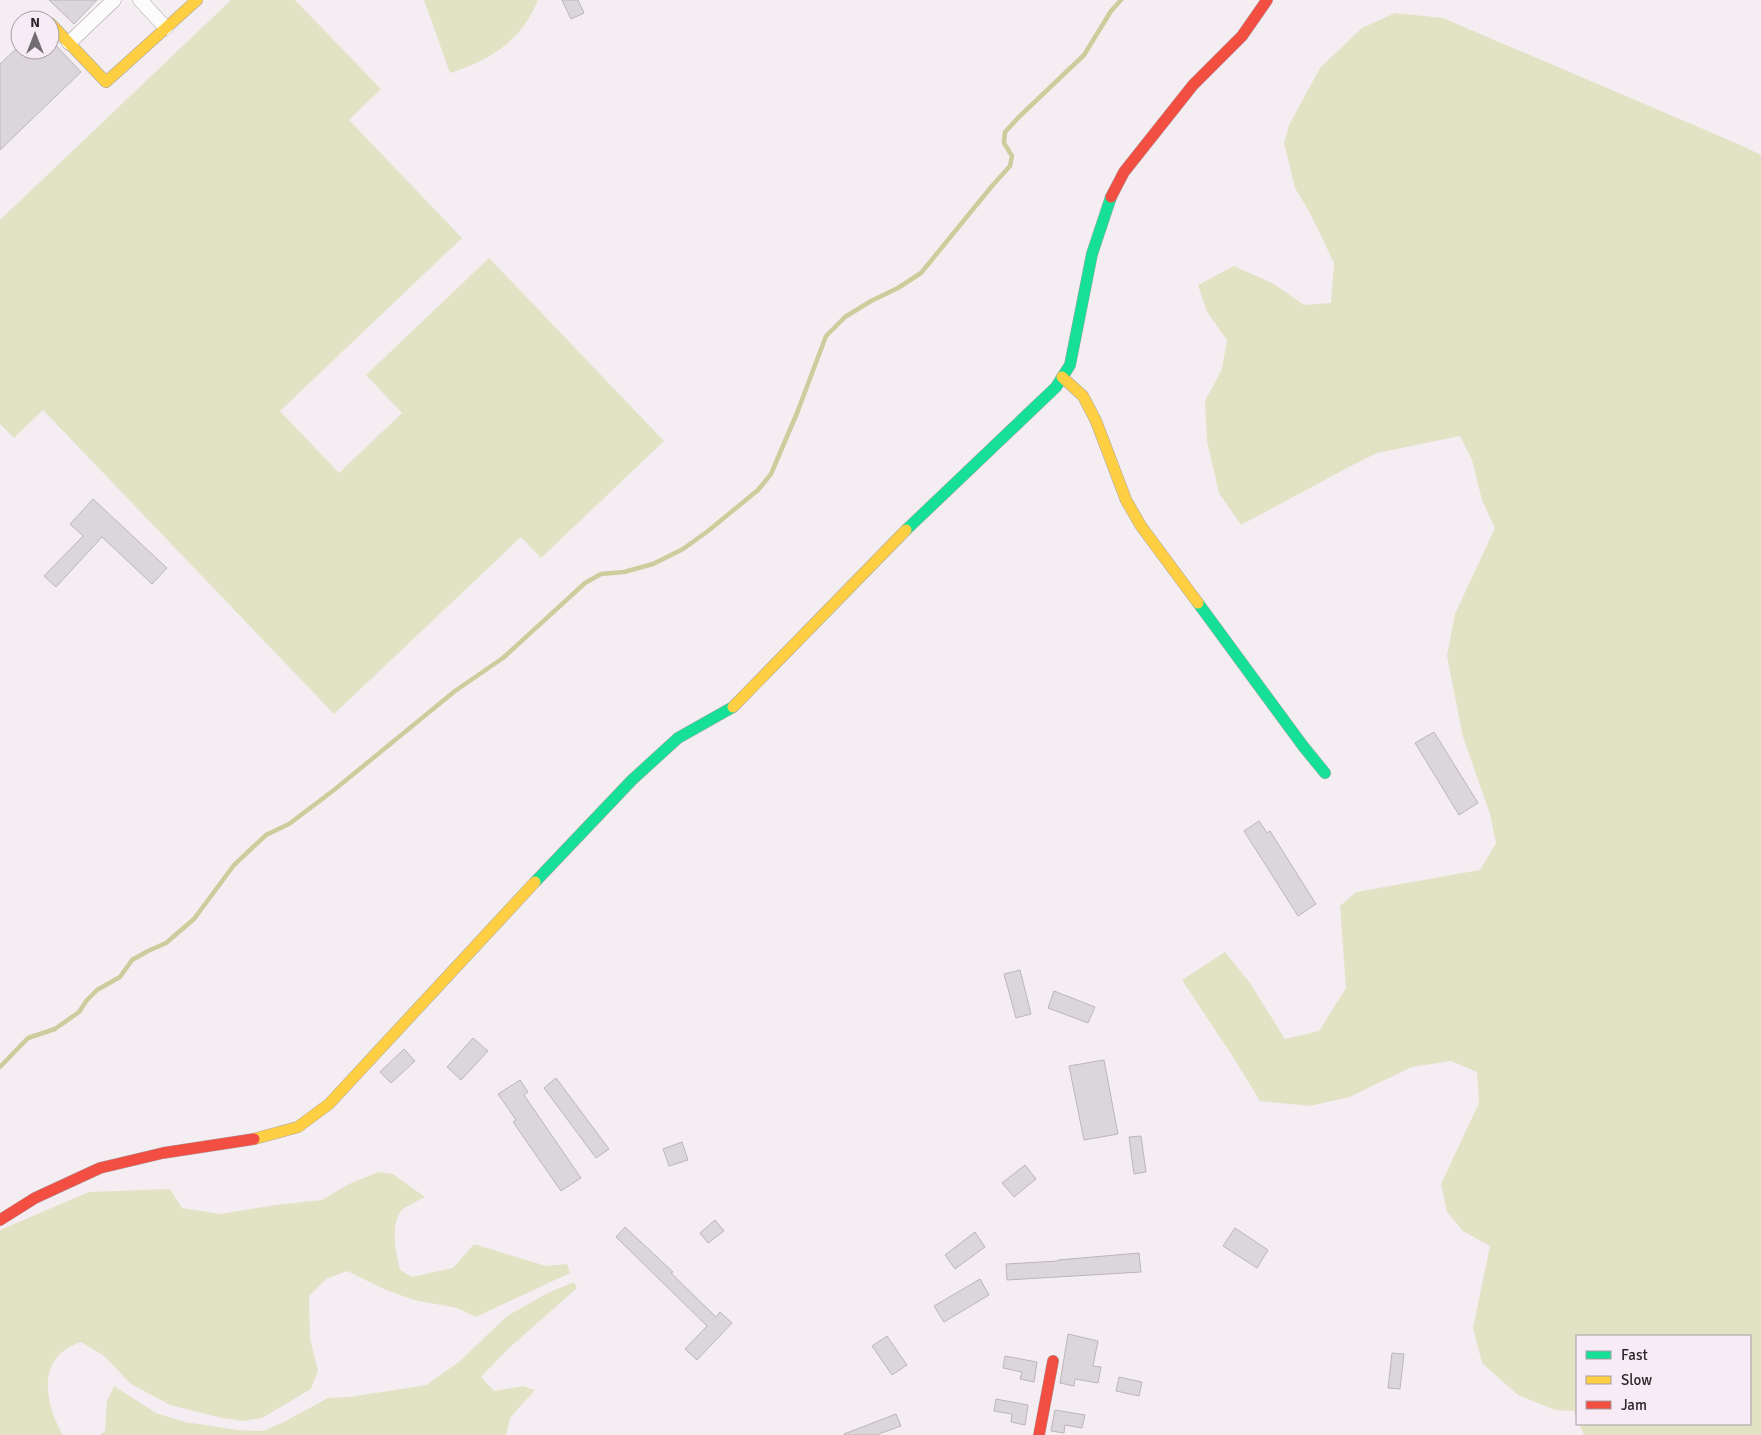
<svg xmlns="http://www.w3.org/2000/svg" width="1761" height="1435" font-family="Signika,sans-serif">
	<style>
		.green { fill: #e2e2c5 }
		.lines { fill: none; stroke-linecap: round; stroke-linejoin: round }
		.stream { stroke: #cbcd9c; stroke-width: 4.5 }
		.building { fill: #dbd6da; stroke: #bbb6ba }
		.street-casing { stroke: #a8a3a7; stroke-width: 15 }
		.fast-casing { stroke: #a8a3a7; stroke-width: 12 }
		.slow-casing { stroke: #a8a3a7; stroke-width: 12 }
		.jam-casing { stroke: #a8a3a7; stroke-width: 12 }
		.street { stroke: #fdfcfd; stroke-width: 14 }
		.fast { stroke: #16e098; stroke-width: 11 }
		.slow { stroke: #ffcf43; stroke-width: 11 }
		.jam { stroke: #f24e42; stroke-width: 11 }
	</style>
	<rect width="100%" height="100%" fill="#f4eef3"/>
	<!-- green -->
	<path class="green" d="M231 0H295L381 89 349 120 462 238 280 411 339 473 402 413 366 375 489 258 664 441 541 558 521 537 334 714 43 410 14 438 0 424V220Z
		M424 0H538C522 40 490 61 450 73Z
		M1395 13 1443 18 1745 147 1761 155V1435H1584L1579 1424H1750V1336H1577V1419L1574 1411 1555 1410 1518 1395 1482 1363 1473 1328 1490 1246 1463 1231 1447 1212 1441 1184 1479 1103 1477 1072 1451 1061 1412 1067 1349 1097 1310 1106 1260 1101 1233 1057 1182 980 1225 952 1250 983 1285 1039 1319 1031 1346 988 1340 906 1356 892 1480 870 1496 843 1490 814 1463 737 1447 656 1455 614 1495 528 1482 500 1472 460 1460 436 1377 453 1347 468 1241 525 1219 493 1207 441 1205 401 1222 369 1227 340 1207 312 1198 285 1234 266 1274 284 1304 305 1331 303 1334 263 1311 215 1295 188 1284 143 1289 125 1320 68 1362 28Z
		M378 1172 393 1174 425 1197C418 1201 410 1204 404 1208 389 1221 396 1254 400 1270L412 1277 453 1268 474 1244 546 1266 567 1264 570 1273 476 1317 457 1308 414 1300 386 1290 347 1271 326 1279 309 1296 310 1338 318 1371 311 1389 262 1418 242 1421 222 1418 170 1405 131 1384 104 1356 81 1342C36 1357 44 1402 63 1435H0V1230L89 1192 170 1189 182 1208 220 1214 276 1205 322 1200 349 1184Z
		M574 1282 577 1288 507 1350 481 1377 494 1391 523 1386 535 1390 510 1418 506 1435H100L105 1431 107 1401 114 1386 156 1413 185 1422 238 1430 263 1431 282 1423 328 1398 350 1397 426 1385 459 1362 507 1316 548 1293Z"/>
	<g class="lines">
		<!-- stream -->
		<path class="stream" d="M0 1067 28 1038 55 1029 79 1012 87 1000 97 990 120 977 132 960 148 951 166 943 194 919 234 865 266 835 289 824 334 790 455 691 503 658 585 583 601 574 624 572 653 564 683 549 708 531 758 490 771 474 797 413 826 336 845 317 871 301 898 288 921 273 992 186 1010 166 1012 156 1004 143 1005 132 1020 116 1084 55 1111 11 1121 0"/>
	</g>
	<!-- building -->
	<path class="building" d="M49 0H97L74 24Z
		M562 0H578L584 13 571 19Z
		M50 39 81 72 0 150V64L15 50H50Z
		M93 499 167 568 152 584 102 537 56 587 44 576 83 536 70 524Z
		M1434 732 1478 803 1459 815 1415 743Z
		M1259 821 1267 833 1270 831 1316 904 1298 916 1244 831Z
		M1020 970 1031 1014 1016 1018 1004 974Z
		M1054 991 1095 1007 1088 1023 1048 1008Z
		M473 1038 488 1051 461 1080 447 1067Z
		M404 1049 415 1061 391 1083 380 1072Z
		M1104 1060 1118 1134 1084 1140 1069 1066Z
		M556 1078 609 1149 596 1158 544 1088Z
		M520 1080 528 1092 524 1095 581 1178 561 1191 513 1122 516 1120 498 1094Z
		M1141 1136 1146 1172 1134 1174 1129 1137Z
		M682 1142 688 1160 669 1166 663 1149Z
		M1025 1165 1036 1179 1014 1197 1002 1183Z
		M715 1220 724 1231 708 1243 700 1233Z
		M625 1227 673 1272 671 1273 716 1317 720 1312 732 1323 697 1360 685 1349 707 1326 616 1237Z
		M1235 1228 1268 1250 1257 1268 1223 1246Z
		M975 1232 985 1247 955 1269 945 1255Z
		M1139 1253 1141 1272 1007 1280 1006 1264 1058 1261V1260Z
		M980 1279 989 1295 944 1322 934 1306Z
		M1068 1334 1098 1341 1093 1366 1101 1367 1098 1383 1075 1379 1074 1386 1060 1383Z
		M887 1336 907 1365 892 1375 872 1346Z
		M1392 1353 1404 1354 1400 1389 1388 1388Z
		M1005 1356 1037 1362 1034 1382 1020 1379 1022 1372 1003 1368Z
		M1119 1377 1142 1382 1139 1396 1116 1391Z
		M996 1399 1028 1405 1025 1425 1011 1422 1012 1414 994 1411Z
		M1055 1410 1085 1415 1082 1428 1065 1425 1064 1433 1051 1431Z
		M896 1414 901 1426 876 1435H844V1434Z"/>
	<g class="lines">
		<defs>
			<path id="street" d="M140 0 166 28
				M69 43 114 0"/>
			<path id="fast" d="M906 530 1056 387 1070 365 1092 254 1111 197
				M1198 603 1303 746 1325 773
				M535 882 632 780 678 738 733 707"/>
			<path id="slow" d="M50 23 106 82 197 0
				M1062 377 1083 396 1096 421 1126 500 1141 526 1198 603
				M733 707 906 530
				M254 1139 298 1127 329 1104 535 882"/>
			<path id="jam" d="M1111 197 1124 172 1193 85 1242 36 1267 0
				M0 1220 35 1198 100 1168 163 1153 254 1139
				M1039 1435 1053 1361"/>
		</defs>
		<!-- street casing -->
		<use href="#street" class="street-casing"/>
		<!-- fast casing -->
		<use href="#fast" class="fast-casing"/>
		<!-- slow casing -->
		<use href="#slow" class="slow-casing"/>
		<!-- jam casing -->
		<use href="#jam" class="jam-casing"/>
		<!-- street -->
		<use href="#street" class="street"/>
		<!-- fast -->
		<use href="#fast" class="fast"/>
		<!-- slow -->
		<use href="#slow" class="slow"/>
		<!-- jam -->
		<use href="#jam" class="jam"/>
	</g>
	<!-- legend -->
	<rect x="1576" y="1335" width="175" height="90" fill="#f7ebf5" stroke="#a59da4"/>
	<rect x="1586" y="1351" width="25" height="8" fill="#16e098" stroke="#a59da4"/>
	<text x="1621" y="1360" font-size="15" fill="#2b272a">Fast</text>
	<rect x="1586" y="1376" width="25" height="8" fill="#ffcf43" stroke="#a59da4"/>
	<text x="1621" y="1385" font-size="15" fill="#2b272a">Slow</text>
	<rect x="1586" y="1401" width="25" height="8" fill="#f24e42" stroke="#a59da4"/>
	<text x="1621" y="1410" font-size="15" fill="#2b272a">Jam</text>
	<!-- north arrow -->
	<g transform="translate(35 35)"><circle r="24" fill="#f7ebf5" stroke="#a59da4"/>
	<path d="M0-4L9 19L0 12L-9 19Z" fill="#716d70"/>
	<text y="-8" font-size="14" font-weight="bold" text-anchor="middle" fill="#2b272a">N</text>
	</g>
</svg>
